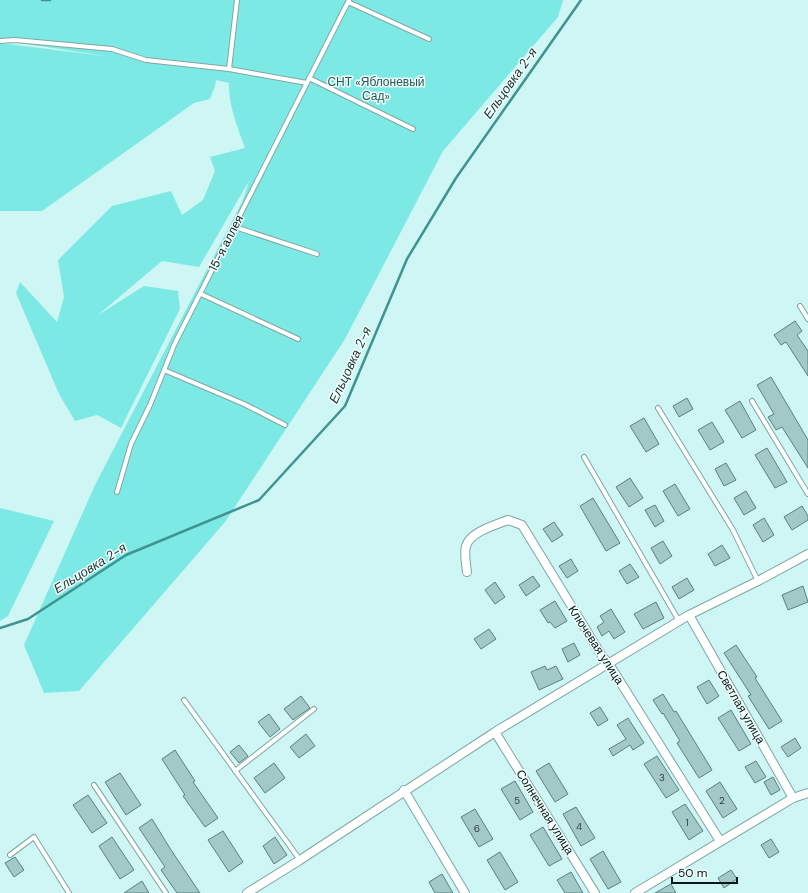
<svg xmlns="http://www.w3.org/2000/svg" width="808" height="893" font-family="'DM Sans',sans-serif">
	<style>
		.green { fill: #7de9e4 }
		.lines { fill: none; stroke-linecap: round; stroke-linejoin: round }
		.stream { stroke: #3f9390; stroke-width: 2.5 }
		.building { fill: #a2c9c7; stroke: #5b807e }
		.lane-casing { stroke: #7fa6a4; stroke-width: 6 }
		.street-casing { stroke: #7fa6a4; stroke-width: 10 }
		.lane { stroke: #fff; stroke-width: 4 }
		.street { stroke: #fff; stroke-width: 8 }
		.labels { text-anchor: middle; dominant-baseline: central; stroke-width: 3; stroke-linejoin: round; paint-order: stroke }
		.number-label { font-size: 10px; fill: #2e4443 }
		.park-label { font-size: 12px; fill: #265755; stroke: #eefefd }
		.street-label { font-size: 12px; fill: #081717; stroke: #eefefd }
		.water-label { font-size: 13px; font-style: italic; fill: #1b302f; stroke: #eefefd }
	</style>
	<rect width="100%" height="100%" fill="#cef6f4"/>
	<!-- green -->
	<path class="green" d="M0 0H563L558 17 443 151 345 339 225 522 79 691 44 693 24 645 95 485 242 202 249 181 199 267 162 261 98 315 144 286 178 291 180 309 121 428 97 415 75 421 59 394 16 293 20 282 57 322 64 297 58 260 112 206 171 191 182 215 203 200 215 171 210 157 245 148C238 128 228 105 229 83L216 80 215 86 210 99 194 103 42 211H0V43L112 57 0 40Z
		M0 508 54 521 8 616 0 621Z"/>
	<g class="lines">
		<!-- stream -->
		<path class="stream" d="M42 0H50
			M0 628 28 619 126 555 259 500 345 406 407 259 456 178 581 0"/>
	</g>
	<!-- building -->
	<path class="building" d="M795 321 802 331 797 335 808 351V376L786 342 781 345 774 335Z
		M771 377 808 440V468L782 427 776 430 768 417 774 414 757 385Z
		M687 398 693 409 679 417 673 406Z
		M740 401 756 430 742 438 725 410Z
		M644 418 659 444 646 452 630 426Z
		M712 422 724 442 710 450 698 430Z
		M767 448 787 482 775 488 755 455Z
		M726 463 736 480 724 486 715 469Z
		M630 478 643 498 629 507 616 487Z
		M675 484 690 509 678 516 663 491Z
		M746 491 756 508 744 515 734 498Z
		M593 498 620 543 606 551 580 506Z
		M655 505 664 521 655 527 645 510Z
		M802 506 808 516V520L792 530 784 517Z
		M764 518 774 535 763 542 753 525Z
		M554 522 563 535 552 542 543 529Z
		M663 541 672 556 660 564 651 548Z
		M722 545 730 558 715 566 708 554Z
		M571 559 578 571 567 578 559 566Z
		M630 564 639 577 627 584 619 571Z
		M533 576 540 586 526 596 519 585Z
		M687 578 694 590 679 599 672 587Z
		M495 582 505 597 495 604 485 590Z
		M803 586 808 602 788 610 782 595Z
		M555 601 567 621 555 628 550 622 548 623 540 610Z
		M656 602 664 618 643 629 634 614Z
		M611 609 625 632 614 639 609 631 602 636 597 627 604 622 600 616Z
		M489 629 496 639 481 649 474 639Z
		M574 643 580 655 568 662 562 649Z
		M736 645 757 677 755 678 782 721 769 729 748 696 751 695 724 653Z
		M545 666 547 670 556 666 563 679 539 690 531 672Z
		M709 680 719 696 707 704 697 687Z
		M663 694 674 712 676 711 712 770 699 778 677 743 680 741 663 713 662 714 653 700Z
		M301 696 310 708 293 720 284 709Z
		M600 707 608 720 598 726 590 713Z
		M731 710 751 744 739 751 718 718Z
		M269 714 280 729 270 737 258 722Z
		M628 718 644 743 633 750 630 745 613 756 609 749 626 739 617 725Z
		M306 734 315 746 299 758 290 747Z
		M795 738 801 748 788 757 781 747Z
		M239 745 248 756 239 763 230 752Z
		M175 750 195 781 193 782 218 818 205 827 183 796 185 795 162 759Z
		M657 756 679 790 666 798 644 764Z
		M756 761 766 777 755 783 745 767Z
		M274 763 285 778 265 793 254 778Z
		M549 763 568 794 555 802 536 771Z
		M120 773 141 805 126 815 105 782Z
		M773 777 780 790 771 795 764 782Z
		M515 781 533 812 520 820 501 789Z
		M720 782 737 809 723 818 706 791Z
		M88 795 107 823 92 833 73 805Z
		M685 804 703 831 689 840 672 812Z
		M576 807 595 838 581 846 563 814Z
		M475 809 493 839 479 847 461 817Z
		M152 819 171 850 200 893H177L161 870 165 867 139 828Z
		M543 827 562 859 549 866 530 835Z
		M223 831 243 862 229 872 208 840Z
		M112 837 134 870 120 879 99 846Z
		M275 837 287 855 274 864 263 846Z
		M771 839 779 852 769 858 761 845Z
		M603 851 621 882 608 889 590 859Z
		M500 852 518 882 505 890 487 860Z
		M15 857 24 870 14 877 5 863Z
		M731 870 737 879 724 888 718 878Z
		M571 872 583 893H565L557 880Z
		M442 874 453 893H435L429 882Z
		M142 881 149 893H124Z
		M671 884 676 893H655Z"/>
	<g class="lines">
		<defs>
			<path id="lane" d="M348 2 429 39
				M0 41 15 40 112 49 146 60 229 69 307 83
				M229 69 237 0
				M309 78 413 129
				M235 227 317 254
				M201 294 298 339
				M800 306 808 319
				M164 370 244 404 285 425
				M752 401 808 494
				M658 408 733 530 758 581
				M584 457 679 621
				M117 492 131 444 150 405 175 343 349 0
				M184 700 300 860
				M235 771 314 709
				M94 785 166 893
				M10 855 34 837 69 893"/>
			<path id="street" d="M467 572C466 564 464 554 466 546 470 532 495 525 508 520L522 525 602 656 609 664 720 841
				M689 615 793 798
				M495 732 595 893
				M404 790 465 893
				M247 893 300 860 495 732 689 615 758 581 808 554
				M635 893 793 798 808 793"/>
		</defs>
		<!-- lane casing -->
		<use href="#lane" class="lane-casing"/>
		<!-- street casing -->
		<use href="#street" class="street-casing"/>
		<!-- lane -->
		<use href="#lane" class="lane"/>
		<!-- street -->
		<use href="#street" class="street"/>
	</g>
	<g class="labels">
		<!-- number labels -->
		<g class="number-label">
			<text x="662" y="777">3</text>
			<text x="517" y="800">5</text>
			<text x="722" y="800">2</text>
			<text x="687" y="822">1</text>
			<text x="579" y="826">4</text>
			<text x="477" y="828">6</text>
		</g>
		<!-- park labels -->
		<g class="park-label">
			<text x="376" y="82">СНТ «Яблоневый<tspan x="376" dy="14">Сад»</tspan></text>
		</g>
		<!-- street labels -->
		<g class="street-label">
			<text transform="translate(226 243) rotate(-63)">15-я аллея</text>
			<text transform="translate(596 645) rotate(57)">Ключевая улица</text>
			<text transform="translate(741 707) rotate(60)">Светлая улица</text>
			<text transform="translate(545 812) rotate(58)">Солнечная улица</text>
		</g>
		<!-- water labels -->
		<g class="water-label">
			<text transform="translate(510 83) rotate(-55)">Ельцовка 2-я</text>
			<text transform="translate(350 365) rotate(-65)">Ельцовка 2-я</text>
			<text transform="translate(90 568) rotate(-32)">Ельцовка 2-я</text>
		</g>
	</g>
	<!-- scale -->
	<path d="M672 877v6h65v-6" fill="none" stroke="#081717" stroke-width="2"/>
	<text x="678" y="877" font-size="12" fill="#081717" stroke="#eefefd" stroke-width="3" paint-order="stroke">50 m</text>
</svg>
